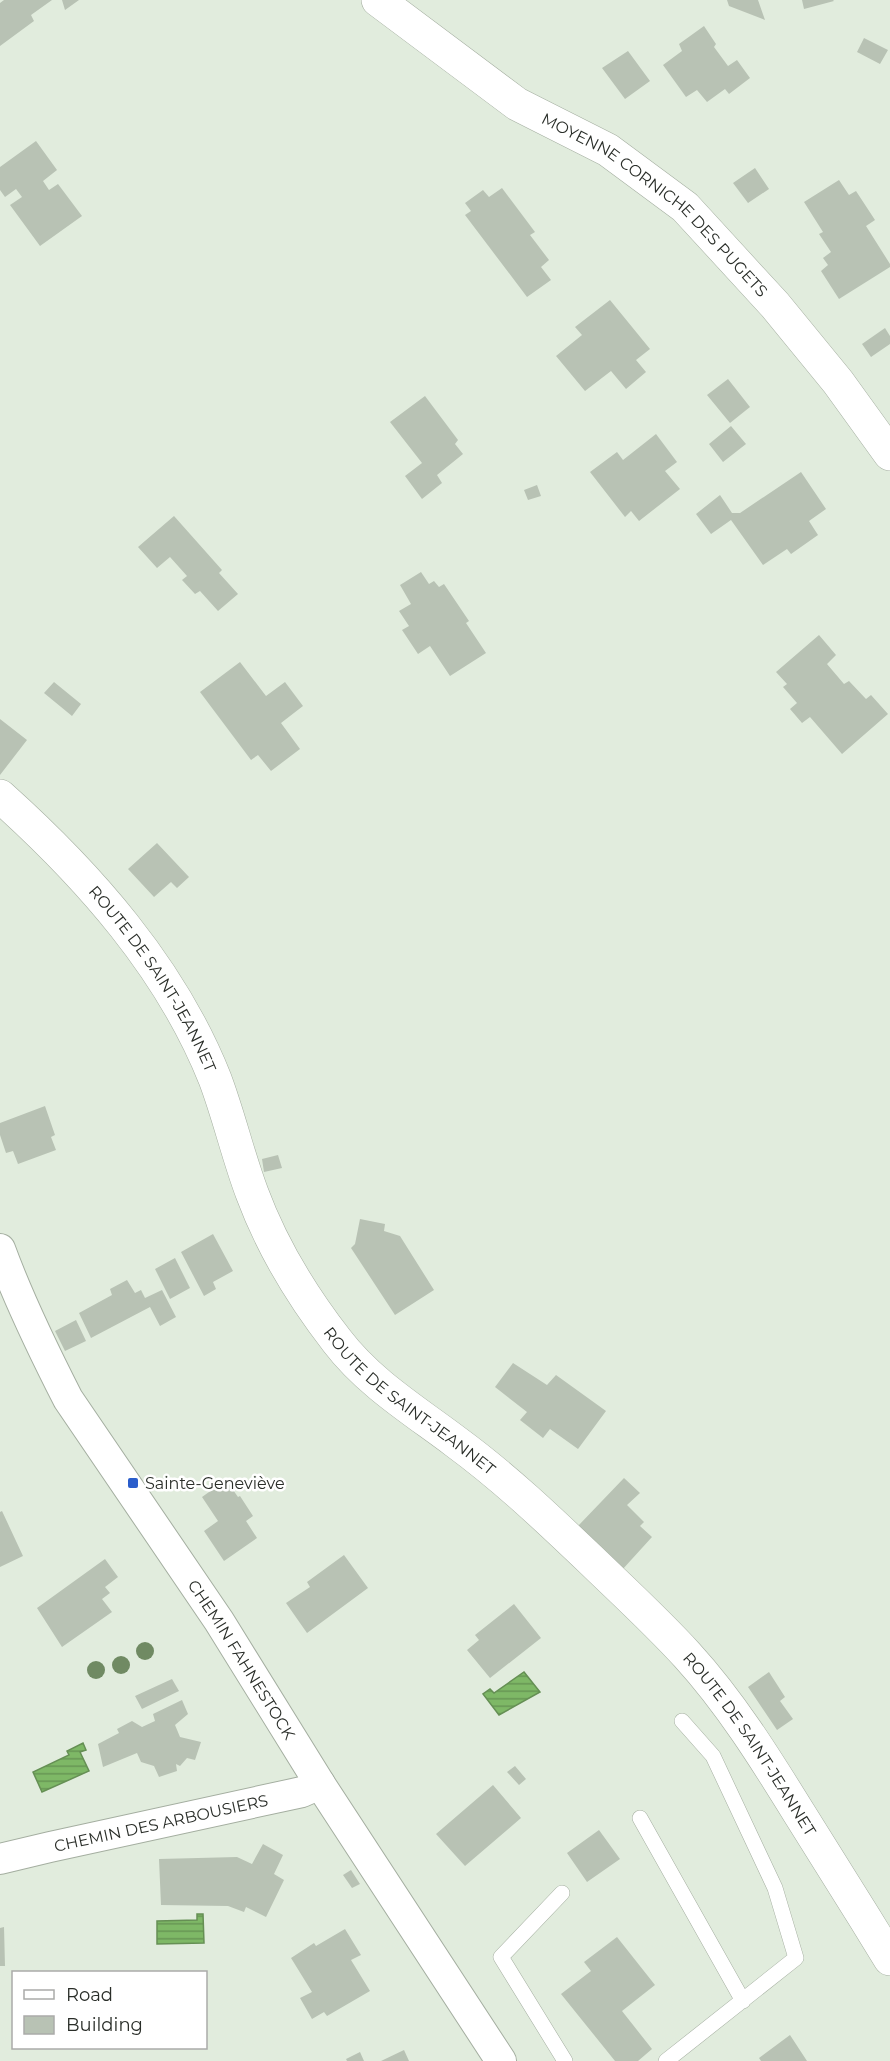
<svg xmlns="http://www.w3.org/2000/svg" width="890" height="2061" font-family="Montserrat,sans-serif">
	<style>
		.water { fill: url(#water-rules); stroke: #658f54; stroke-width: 1.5 }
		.building { fill: #b8c2b4 }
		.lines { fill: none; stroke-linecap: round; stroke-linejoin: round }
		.service-casing { stroke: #a4aea0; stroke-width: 16 }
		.minor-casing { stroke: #a4aea0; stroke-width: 32 }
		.tertiary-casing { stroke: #a4aea0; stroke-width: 34 }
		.secondary-casing { stroke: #a4aea0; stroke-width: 34 }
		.service { stroke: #fff; stroke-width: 15 }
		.minor { stroke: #fff; stroke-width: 30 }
		.tertiary { stroke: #fff; stroke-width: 33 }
		.secondary { stroke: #fff; stroke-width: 33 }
		.tree { fill: #708a63 }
		.poi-dot { fill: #2a5dcb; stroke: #fff; stroke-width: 2 }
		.labels { text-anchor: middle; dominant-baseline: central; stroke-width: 5; stroke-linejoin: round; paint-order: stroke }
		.street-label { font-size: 16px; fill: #2a2e29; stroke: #fff }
		.poi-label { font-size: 16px; fill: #2a2e29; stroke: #fff; text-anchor: start }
	</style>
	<defs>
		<pattern id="water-rules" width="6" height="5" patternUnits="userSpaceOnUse" patternTransform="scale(1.5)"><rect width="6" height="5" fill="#7eb866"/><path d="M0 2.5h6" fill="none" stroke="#679654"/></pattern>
	</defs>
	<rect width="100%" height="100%" fill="#e1ecdd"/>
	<!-- water -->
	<path class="water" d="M524 1672 540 1692 499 1715 483 1694 490 1689 494 1693Z
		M83 1743 86 1750 80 1752 89 1771 42 1792 33 1772 69 1755 67 1751Z
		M197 1914H203L204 1943 157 1944V1921L197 1920Z"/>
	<!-- building -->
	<path class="building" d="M4 0H52L31 15 34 21 0 46V3Z
		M62 0H79L65 10Z
		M727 0H758L765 20 729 6Z
		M802 0H833L834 1 804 9Z
		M704 26 716 44 714 47 728 66 737 60 750 78 729 94 725 89 707 102 697 90 686 97 663 65 682 51 679 44Z
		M864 38 888 50 880 64 857 52Z
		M628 51 650 81 625 99 602 68Z
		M36 141 57 170 43 181 49 190 58 184 82 216 40 246 10 205 22 197 16 189 5 197 0 190V167Z
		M755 168 769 189 748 203 733 183Z
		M839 180 849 195 856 191 875 220 866 226 890 264V267L839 299 821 271 828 265 823 258 831 252 819 234 823 232 804 202Z
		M502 188 535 232 530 235 549 260 541 267 551 280 527 297 465 215 471 211 465 203 483 190 489 197Z
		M610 300 650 349 636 360 646 372 626 389 611 371 585 391 556 356 582 335 575 327Z
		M885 328 890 336V344L871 357 862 344Z
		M728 379 750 407 730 423 707 395Z
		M425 396 458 440 455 444 463 454 437 475 442 483 422 499 405 476 422 463 390 422Z
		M731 426 746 444 723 462 709 444Z
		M656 434 677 462 665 471 680 489 639 521 631 511 625 517 590 472 617 452 623 460Z
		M801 472 826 509 809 521 818 535 791 554 787 549 763 565 731 520 711 534 696 514 720 495 732 513H740Z
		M537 485 541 496 528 500 524 490Z
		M174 516 222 570 219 573 238 594 218 611 200 591 195 594 182 580 187 576 170 557 157 568 138 547Z
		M421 572 429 584 434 581 439 587 444 584 469 621 466 623 486 653 450 676 430 646 418 654 402 630 409 626 399 611 411 604 400 585Z
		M819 635 836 655 827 664 844 684 849 681 866 699 871 695 888 714 842 754 810 717 802 723 790 709 797 703 783 687 787 684 776 672Z
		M240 662 266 696 285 682 303 706 281 723 300 749 271 771 258 755 251 760 200 692Z
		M54 682 81 704 72 716 44 693Z
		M0 719 27 740 0 775Z
		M157 843 189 877 177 888 171 882 154 897 128 869Z
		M45 1106 55 1135 51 1137 56 1150 18 1164 13 1151 6 1153 0 1135V1123Z
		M278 1155 282 1168 264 1172 262 1159Z
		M360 1219 385 1224 384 1231 400 1236 434 1290 395 1315 351 1248 355 1244Z
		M213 1234 233 1271 213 1282 216 1289 204 1296 181 1252Z
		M175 1258 190 1288 170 1299 155 1269Z
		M127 1280 135 1293 141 1290 145 1298 162 1290 176 1317 160 1326 150 1307 91 1338 79 1313 112 1295 110 1289Z
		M76 1320 86 1341 65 1351 55 1331Z
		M513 1363 547 1385 556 1375 606 1411 578 1449 550 1429 543 1438 520 1420 527 1412 495 1387Z
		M624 1478 640 1493 627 1505 644 1522 640 1526 652 1537 622 1570 578 1526Z
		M226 1480 238 1497 240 1496 253 1516 246 1521 257 1538 224 1561 204 1531 218 1521 202 1497Z
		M2 1511 23 1556 0 1567V1512Z
		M344 1555 368 1588 307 1633 286 1603 310 1587 307 1582Z
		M105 1559 118 1577 105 1587 110 1593 102 1599 112 1612 62 1647 37 1608Z
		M514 1604 541 1638 490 1678 467 1650 479 1640 475 1635Z
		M769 1672 785 1697 780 1701 793 1719 777 1730 748 1687Z
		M172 1679 179 1691 142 1709 135 1696Z
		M182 1700 188 1714 175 1725 180 1737 201 1742 195 1760 187 1758 180 1766 176 1764 177 1771 159 1777 154 1766 141 1762 137 1753 103 1767 98 1744 119 1733 117 1729 132 1721 142 1727 155 1721 153 1714Z
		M515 1766 526 1779 519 1785 507 1772Z
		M493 1785 521 1818 465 1866 436 1834Z
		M599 1830 620 1859 587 1882 567 1853Z
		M263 1844 283 1855 274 1874 284 1880 266 1917 246 1907 244 1912 228 1906 161 1905 159 1859 237 1857 252 1864Z
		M351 1870 360 1884 352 1888 343 1875Z
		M4 1927 5 1966H0V1928Z
		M345 1929 361 1955 351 1960 370 1991 327 2016 324 2012 312 2019 300 1998 312 1992 291 1958 314 1943 316 1946Z
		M617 1937 655 1985 622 2011 652 2049 638 2061H615L561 1994 591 1971 584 1962Z
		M790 2035 807 2061H761L759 2058Z
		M404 2050 409 2061H381Z
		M360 2052 364 2061H347L346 2059Z"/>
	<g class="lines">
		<defs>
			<path id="service" d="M640 1818 743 2001
				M562 1893 501 1957 565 2061
				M666 2061 796 1958 775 1888 713 1756 682 1721"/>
			<g id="minor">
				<path id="s1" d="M0 1249C19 1301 43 1350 68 1399L219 1621 320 1784 501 2061"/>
				<path id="s2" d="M0 1859 50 1847 302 1792 320 1784"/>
			</g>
			<g id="tertiary">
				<path id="s3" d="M378 0 517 104 608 150 685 207 775 305 838 382 890 454"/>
			</g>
			<g id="secondary">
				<path id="s4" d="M0 796C88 875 171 968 215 1079 229 1116 238 1156 252 1193 272 1247 302 1296 337 1341 369 1383 415 1411 456 1442 505 1478 548 1519 591 1560 623 1591 657 1622 687 1655 730 1702 765 1758 799 1813 829 1861 860 1910 890 1959"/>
			</g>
		</defs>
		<!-- service casing -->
		<use href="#service" class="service-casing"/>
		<!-- minor casing -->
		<use href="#minor" class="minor-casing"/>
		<!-- tertiary casing -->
		<use href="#tertiary" class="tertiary-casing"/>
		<!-- secondary casing -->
		<use href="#secondary" class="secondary-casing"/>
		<!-- service -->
		<use href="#service" class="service"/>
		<!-- minor -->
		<use href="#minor" class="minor"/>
		<!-- tertiary -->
		<use href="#tertiary" class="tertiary"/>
		<!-- secondary -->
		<use href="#secondary" class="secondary"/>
	</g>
	<!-- trees -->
	<g class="tree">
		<circle cx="145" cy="1651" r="9"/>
		<circle cx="121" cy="1665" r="9"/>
		<circle cx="96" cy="1670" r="9"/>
	</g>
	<!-- markers -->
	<rect class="poi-dot" x="127" y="1477" width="12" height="12" rx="3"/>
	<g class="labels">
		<!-- street labels -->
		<g class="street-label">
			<text stroke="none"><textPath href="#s3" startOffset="346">MOYENNE CORNICHE DES PUGETS</textPath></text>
			<text stroke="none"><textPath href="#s4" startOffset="240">ROUTE DE SAINT-JEANNET</textPath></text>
			<text stroke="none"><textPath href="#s4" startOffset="744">ROUTE DE SAINT-JEANNET</textPath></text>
			<text stroke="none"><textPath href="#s1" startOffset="478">CHEMIN FAHNESTOCK</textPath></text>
			<text stroke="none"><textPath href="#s4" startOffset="1230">ROUTE DE SAINT-JEANNET</textPath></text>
			<text stroke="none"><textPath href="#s2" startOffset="165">CHEMIN DES ARBOUSIERS</textPath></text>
		</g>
		<!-- poi labels -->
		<g class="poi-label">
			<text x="145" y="1483">Sainte-Geneviève</text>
		</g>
	</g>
	<!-- legend -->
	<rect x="12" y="1971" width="195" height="78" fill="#ffffff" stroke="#aaaba9" stroke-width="1.5"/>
	<rect x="24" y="1990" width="30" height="9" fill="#ffffff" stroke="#aaaba9" stroke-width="1.5"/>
	<text x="66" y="2001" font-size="18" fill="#2a2e29">Road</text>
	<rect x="24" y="2016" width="30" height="18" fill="#b8c2b4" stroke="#aaaba9" stroke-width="1.5"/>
	<text x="66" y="2031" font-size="18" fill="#2a2e29">Building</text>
</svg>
